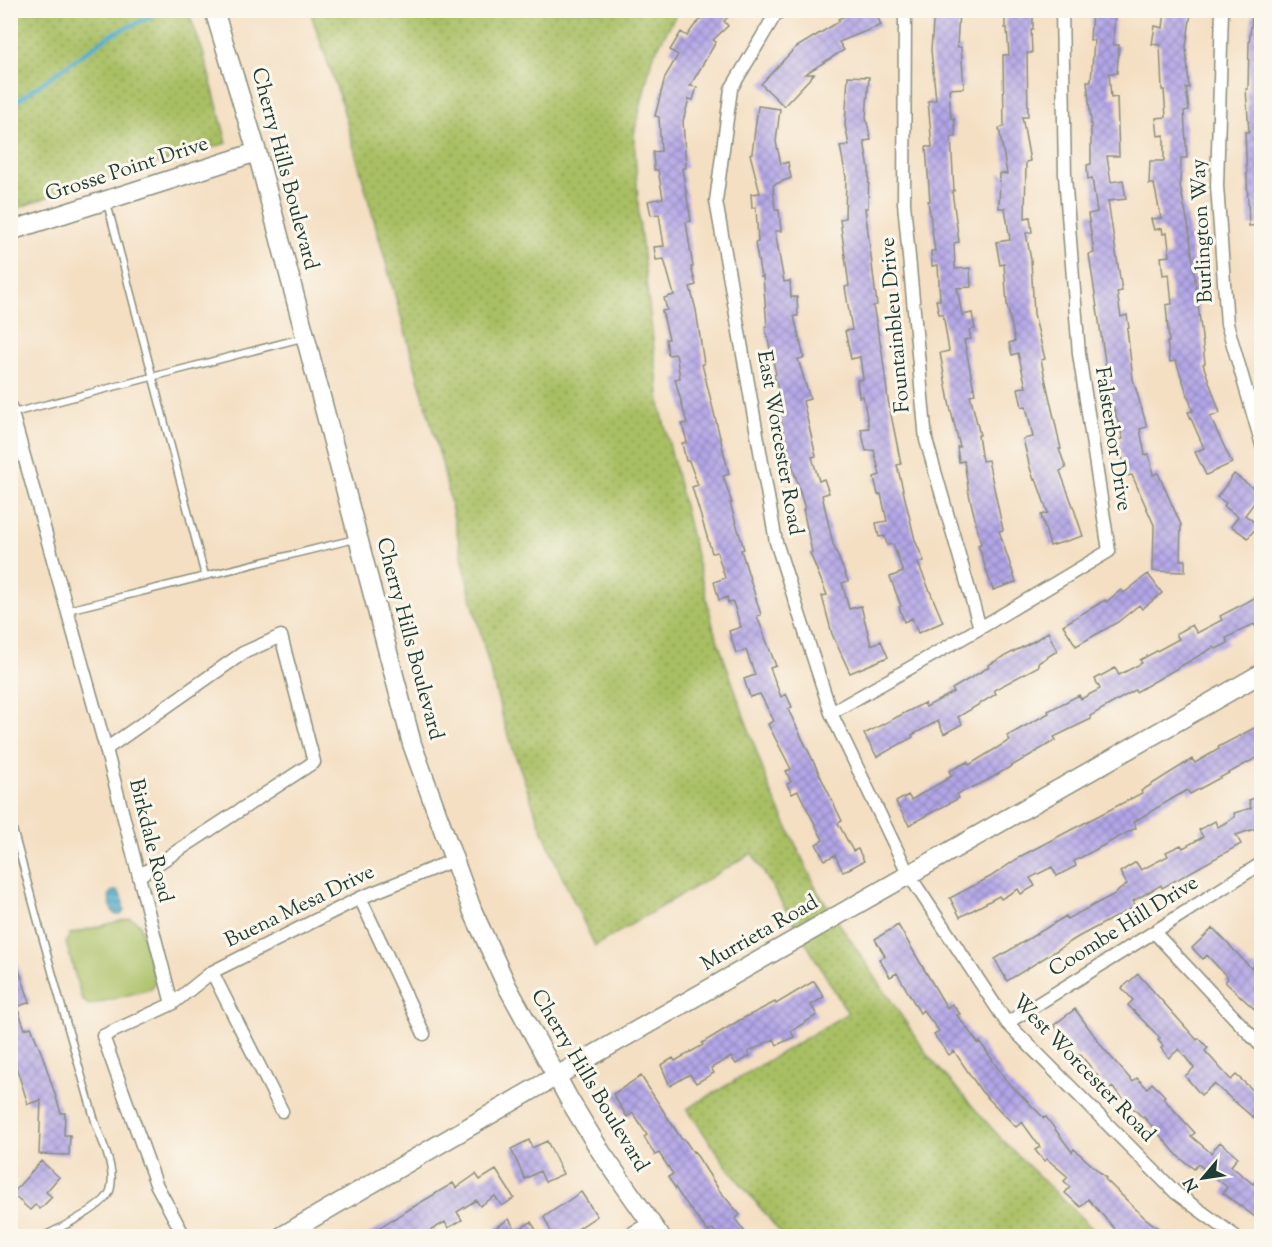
<svg xmlns="http://www.w3.org/2000/svg" width="1272" height="1247" font-family="'Sorts Mill Goudy',serif">
	<style>
		.grass { fill: url(#grass-dots); stroke: #647e4c; stroke-width: 1.5 }
		.pitch { fill: #a9bf64; stroke: #647e4c; stroke-width: 1.5 }
		.water { fill: url(#water-rules); stroke: #367480; stroke-width: 1.5 }
		.lines { fill: none; stroke-linecap: round; stroke-linejoin: round }
		.stream { stroke: #4eaccd; stroke-width: 4.5 }
		.building { fill: url(#building-cross-hatch) }
		.lane-casing { stroke: #8a8e7c; stroke-width: 9 }
		.street-casing { stroke: #8a8e7c; stroke-width: 15 }
		.secondary-casing { stroke: #8a8e7c; stroke-width: 21 }
		.lane { stroke: #fff; stroke-width: 6 }
		.street { stroke: #fff; stroke-width: 12 }
		.secondary { stroke: #fff; stroke-width: 18 }
		.labels { text-anchor: middle; dominant-baseline: central; stroke-width: 6; stroke-linejoin: round; paint-order: stroke }
		.street-label { font-size: 21px; fill: #1f3d34; stroke: #fbf7ec }
	</style>
	<defs>
		<pattern id="grass-dots" width="8" height="8" patternUnits="userSpaceOnUse" patternTransform="scale(1.5)"><rect width="8" height="8" fill="#a9bf64"/><path d="M2 2h.1M6 6h.1" fill="none" stroke="#899c53" stroke-width="1.8" stroke-linecap="round"/></pattern>
		<pattern id="water-rules" width="6" height="5" patternUnits="userSpaceOnUse" patternTransform="scale(1.5)"><rect width="6" height="5" fill="#4eaccd"/><path d="M0 2.5h6" fill="none" stroke="#408da7"/></pattern>
		<pattern id="building-cross-hatch" width="8" height="8" patternUnits="userSpaceOnUse" patternTransform="scale(1.5)"><rect width="8" height="8" fill="#b3a6e7"/><path d="M0 0l8 8M0 8l8-8" fill="none" stroke="#9188bc"/></pattern>
	</defs>
	<rect width="100%" height="100%" fill="#fbf7ec"/>
	<filter id="ink" filterUnits="userSpaceOnUse"><feTurbulence type="fractalNoise" baseFrequency=".0167" numOctaves="2"/><feDisplacementMap in="SourceGraphic" scale="12" xChannelSelector="R" yChannelSelector="G"/><feConvolveMatrix kernelMatrix="1 2 1 2 8 2 1 2 1" color-interpolation-filters="sRGB"/></filter>
	<filter id="wash" filterUnits="userSpaceOnUse"><feTurbulence type="fractalNoise" baseFrequency=".008" numOctaves="4" result="noise"/><feDisplacementMap in="SourceGraphic" scale="24" xChannelSelector="R" yChannelSelector="G"/><feGaussianBlur stdDeviation="1.35" result="paint"/><feColorMatrix in="noise" values="0 0 0 0 0 0 0 0 0 0 0 0 0 0 0 0 0 1.4 0 .05"/><feComposite in="paint" operator="in"/></filter>
	<g filter="url(#wash)">
		<rect width="100%" height="100%" fill="#f4dfc3"/>
		<!-- grass -->
		<path class="grass" d="M11 10 188 11 203 52 227 143 68 189 11 211Z
			M310 11H678L652 58 634 134 639 219 661 410 714 630 770 790 818 892 929 1057 1004 1142 1100 1236H783L728 1168 687 1109 848 1013 752 853 595 946 560 872 538 819 505 726 470 593 442 463 340 98Z"/>
		<!-- pitch -->
		<path class="pitch" d="M131 918 140 924 155 982 151 989 89 1005 82 1000 66 942 70 934Z"/>
		<!-- water -->
		<path class="water" d="M114 891H118L122 898 124 911 121 915H116C111 912 108 898 110 893Z"/>
		<g class="lines">
			<!-- stream -->
			<path class="stream" d="M10 106 110 35 166 10"/>
		</g>
		<g id="blocks">
			<!-- building -->
			<path class="building" d="M711 10H736L724 21 728 26 713 40 716 42 690 86 697 87 693 100 689 99 683 121 686 168H682L691 221 686 222 693 267H691L696 285 690 287 696 310 704 364H702L729 474 723 476 732 503H730L744 549 741 550 761 615 757 616 776 666 770 668 781 697 786 694 792 707 788 709 842 821 838 823 853 851 858 849 864 861 843 872 835 855 825 860 816 844 823 840 798 791 792 794 787 784 791 782 786 771 791 769 768 724 774 721 760 694 750 697 744 679 755 675 746 650 736 653 729 631 741 627 733 602 728 603 727 597 719 600 714 582 725 578 717 552 712 553 692 487 698 485 689 461H686L682 443 687 442 682 424 687 423 675 379 680 378 676 354 668 355 666 339H669L662 311 667 310 664 298 674 295 664 259 656 260 654 247 664 246 659 214 651 215 648 201 663 198 658 170H654L653 152 661 151 659 117 655 116 665 77 678 55 670 50 681 32 687 36 694 26Z
				M857 10H875L881 25 839 42 844 50 805 74H814L784 106 761 84 795 48 840 21 838 19Z
				M934 10H959L957 47H961L964 88 949 89 951 118H954L956 137H951L954 191H952L959 242 954 243 955 269 970 268 971 287 957 288 962 315 972 313 975 329 969 330 971 339 964 340 975 394 970 395 980 435H978L982 461 988 460 1003 530 999 531 1016 582 993 590 978 545 981 544 969 494 964 461 959 462 957 447H960L950 407 940 353 949 351 943 314H939L936 300H940L938 265 932 266 931 251H935L928 201H930L926 147H932L928 101 936 100 931 50Z
				M1005 10H1033V29H1031L1032 53H1027L1028 117H1022L1030 161 1026 162 1025 218 1030 217 1032 232 1026 233 1031 260 1034 314 1045 359 1041 360 1061 449H1059L1066 468 1060 471 1073 506 1083 536 1050 546 1041 515 1048 513 1036 479 1034 480 1030 468 1023 439 1033 437 1026 406 1022 407 1018 388 1026 387 1018 353 1012 355 1009 343 1015 341 1007 305 1004 264 1000 265 996 242 1010 240 1005 208H999L1000 173 1007 174 999 128 1004 127 1003 55H1009L1007 28H1005Z
				M1092 10H1115L1113 45H1119L1117 73H1109L1111 98 1117 97 1119 156H1107L1111 182 1123 180 1126 199 1108 201 1122 291 1117 292 1121 317 1127 315 1129 328 1127 329 1133 379 1147 427 1140 429 1145 455 1149 454 1153 475 1158 473 1181 525 1180 560H1185V572L1153 571 1154 525 1132 475 1126 476 1119 440 1123 439 1110 395 1089 254 1094 253 1088 214 1097 212 1092 178 1088 179 1087 165 1091 164V122L1087 81H1091L1094 40H1090Z
				M1165 10 1191 13 1186 47 1189 88H1186L1189 110 1184 111 1187 158H1181L1180 186 1189 229 1205 363 1203 364 1220 413 1210 417 1232 463 1206 475 1195 452 1204 448 1188 412 1193 411 1176 361 1170 362 1167 342H1169L1166 305 1172 304 1169 274 1163 275 1161 257 1170 256 1167 233 1163 234 1162 228 1154 230 1151 219 1161 218 1154 184H1149L1150 161H1164V135L1158 136 1156 118 1166 117 1164 90H1162L1160 45 1152 44 1155 26 1163 28Z
				M1253 10H1262V225L1249 226 1245 132H1249L1246 89H1248L1249 43Z
				M848 76 869 77 866 118 871 140 864 141 869 169 868 208H865L877 305 873 306 882 352 888 400 901 464 897 465 915 540 924 561 918 563 943 622 918 633 912 618 904 622 899 607 901 606 890 577 903 572 893 544 887 545 885 536 879 537 876 523 887 521 881 494 878 495 874 477 880 475 874 450 866 451 861 429 869 428 863 396 859 397 857 380 863 379 860 357 851 359 845 331 852 330 845 287 849 286 840 219 845 218 846 177 840 146 849 145 845 125Z
				M758 106 780 109 776 142 781 164 788 162 791 178 773 185 775 210H779L781 231H775L784 282 790 281 791 297H797L798 316H794L804 358 798 359 810 399 803 401 816 456 812 457 819 481 824 479 829 493 822 495 833 544 848 581 842 583 849 609 861 606 871 645 881 641 888 657 850 673 832 634 822 596 827 595 810 553 812 552 803 509H805L793 468 780 416 785 415 774 375 776 374 765 327H767L763 276 761 277 755 243 758 242 756 207 752 208 751 194 760 193 750 154 752 153Z
				M1234 474 1261 494 1245 515 1258 525 1248 538 1231 526 1238 517 1224 506 1226 503 1217 497Z
				M1148 574 1162 593 1142 609 1139 605 1118 622 1076 646 1063 625 1105 600 1106 602 1121 590 1124 593Z
				M1262 594V638L1254 624 1226 638 1228 643 1216 649 1214 647 1136 692 1135 690 1090 716 1091 719 1054 737 1056 740 986 781 957 794 959 798 909 825 896 802 908 795 911 800 952 776 949 771 967 762 969 765 1010 740 1007 736 1049 713 1048 711 1079 695 1081 699 1100 689 1095 679 1115 668 1119 675 1142 663 1140 660 1179 639 1176 634 1192 625 1197 633 1222 620 1220 616Z
				M1048 632 1057 651 1038 663 1039 666 994 690 996 694 958 717 962 724 944 734 938 721 912 735 913 737 877 757 864 734 924 703 926 707 954 692 952 689 989 667 988 665 1034 641Z
				M1262 724V755L1190 794 1187 790 1133 822 1136 828 1074 861 1076 866 1057 876 1052 867 1030 878 1035 886 1021 894 1018 889 1001 899 999 896 960 917 950 898 990 877 1023 855 1142 793 1141 791 1192 759 1195 763 1219 749 1218 747Z
				M1262 796V832L1259 833 1257 828 1236 835 1241 844 1162 888 1161 885 1133 901 1136 906 1078 937 1007 981 995 959 1066 916 1067 919 1113 895 1127 884 1120 872 1136 862 1141 870 1168 856 1166 852 1181 845 1183 848 1203 837 1199 830 1215 821 1218 827 1235 817 1234 813 1251 808 1249 800Z
				M898 925 947 1008 952 1004 960 1014 957 1015 978 1043 980 1042 1006 1080 1044 1118 1046 1117 1072 1152 1074 1149 1106 1178 1105 1179 1144 1217 1168 1236H1121L1088 1199 1081 1207 1065 1193 1070 1187 1064 1181 1068 1177 1047 1159 1044 1161 1035 1150 1040 1147 1022 1122 1016 1127 981 1091 954 1051 949 1055 934 1035 939 1031 923 1010 920 1013 897 973 890 977 879 959 885 956 875 939Z
				M1213 928 1251 968 1254 966 1262 973V1016L1225 982 1228 978 1207 955 1203 959 1192 948Z
				M10 950H12L30 1002 17 1007 25 1029 31 1027 43 1057 61 1113H65L64 1135H70L69 1155 39 1154 41 1100 28 1104 13 1057 10 1058Z
				M1138 974 1197 1040 1199 1038 1208 1048 1205 1051 1231 1080 1236 1075 1262 1098V1125L1214 1084 1201 1095 1185 1076 1194 1068 1179 1049 1169 1058 1161 1048 1163 1046 1158 1040 1160 1038 1128 1005 1133 1000 1122 988Z
				M814 981 824 997 811 1005 817 1015 791 1031 794 1037 777 1045 774 1039 748 1052 750 1056 736 1064 731 1057 711 1068 714 1073 696 1083 690 1074 670 1086 661 1065 673 1058 675 1061 703 1045 702 1043 740 1020 775 1002 776 1004Z
				M1075 1009 1104 1049 1133 1082 1137 1078 1147 1088 1152 1083 1165 1096 1163 1098 1195 1133 1191 1136 1211 1153 1220 1142 1238 1157 1231 1166 1253 1184 1255 1182 1262 1187V1222L1223 1193 1227 1187 1198 1164 1194 1169 1179 1157 1144 1117 1143 1118 1112 1087 1109 1090 1080 1054 1078 1057 1054 1025Z
				M641 1076 682 1140 684 1139 693 1152 694 1151 719 1190 740 1215 735 1219 748 1236H718L713 1229 708 1232 680 1195 668 1177 673 1174 659 1153 655 1155 644 1137 647 1135 633 1113 627 1117 613 1094Z
				M529 1140 532 1148 547 1141 563 1174 545 1182 540 1171 525 1179 511 1149Z
				M41 1161 59 1177 46 1192 52 1197 40 1209 35 1205 30 1210 12 1194Z
				M496 1170 514 1198 502 1206 495 1196 480 1206 476 1200 457 1212 462 1220 448 1228 445 1222 421 1236H365L453 1183 456 1188 476 1174 480 1180Z
				M581 1192 597 1216 567 1236H553L544 1217Z
				M509 1219 516 1231 531 1222 540 1236H501L495 1228Z"/>
		</g>
	</g>
	<g filter="url(#ink)">
		<use href="#blocks" fill-opacity="0" stroke="#8a8e7c" stroke-width="1.5"/>
		<g class="lines">
			<defs>
				<path id="lane" d="M107 203 205 576
					M13 413 302 338
					M68 610 355 539
					M10 818C37 920 65 1020 95 1121 101 1141 117 1169 110 1191 105 1207 60 1228 44 1236"/>
				<path id="street" d="M782 10 775 15 731 89 716 201 776 542 831 713 909 875 1007 1023 1176 1193 1235 1236
					M905 10 904 203 926 440 980 628
					M1222 10 1217 186 1227 324 1262 445
					M10 406 106 749 172 1004 103 1036 156 1184 184 1236
					M831 713 980 628 1109 551 1079 354 1065 176 1062 10
					M106 749 243 653 281 636 314 762 139 876
					M360 898 424 1034
					M1154 932 1262 1047
					M212 972 282 1111
					M172 1004 212 972 360 898 454 860
					M1007 1023 1154 932 1262 863
					M627 1236 650 1223"/>
				<path id="secondary" d="M214 10 257 152 412 744 473 912 507 986 570 1101 601 1152 660 1236
					M10 231 257 152
					M282 1236 534 1089 1262 673"/>
			</defs>
			<!-- lane casing -->
			<use href="#lane" class="lane-casing"/>
			<!-- street casing -->
			<use href="#street" class="street-casing"/>
			<!-- secondary casing -->
			<use href="#secondary" class="secondary-casing"/>
			<!-- lane -->
			<use href="#lane" class="lane"/>
			<!-- street -->
			<use href="#street" class="street"/>
			<!-- secondary -->
			<use href="#secondary" class="secondary"/>
		</g>
	</g>
	<g class="labels">
		<!-- street labels -->
		<g class="street-label">
			<text transform="translate(284 169) rotate(75)">Cherry Hills Boulevard</text>
			<text transform="translate(127 170) rotate(-18)">Grosse Point Drive</text>
			<text transform="translate(1203 231) rotate(-93)">Burlington Way</text>
			<text transform="translate(896 325) rotate(-95)">Fountainbleu Drive</text>
			<text transform="translate(1112 439) rotate(81)">Falsterbor Drive</text>
			<text transform="translate(779 443) rotate(80)">East Worcester Road</text>
			<text transform="translate(409 639) rotate(75)">Cherry Hills Boulevard</text>
			<text transform="translate(150 841) rotate(76)">Birkdale Road</text>
			<text transform="translate(300 907) rotate(-26)">Buena Mesa Drive</text>
			<text transform="translate(1124 927) rotate(-32)">Coombe Hill Drive</text>
			<text transform="translate(760 934) rotate(-30)">Murrieta Road</text>
			<text transform="translate(1083 1069) rotate(46)">West Worcester Road</text>
			<text transform="translate(589 1081) rotate(59)">Cherry Hills Boulevard</text>
		</g>
	</g>
	<!-- margin -->
	<rect width="1272" height="1247" fill="none" stroke="#fbf7ec" stroke-width="36"/>
	<!-- north arrow -->
	<g transform="translate(1203 1178) rotate(241)" stroke="#fbf7ec" stroke-width="4.5" paint-order="stroke">
	<path d="M0-4.5L10 22L0 15L-10 22Z" fill="#1f3d34"/>
	<text y="-9" font-size="16" font-weight="bold" text-anchor="middle" fill="#1f3d34">N</text>
	</g>
</svg>
